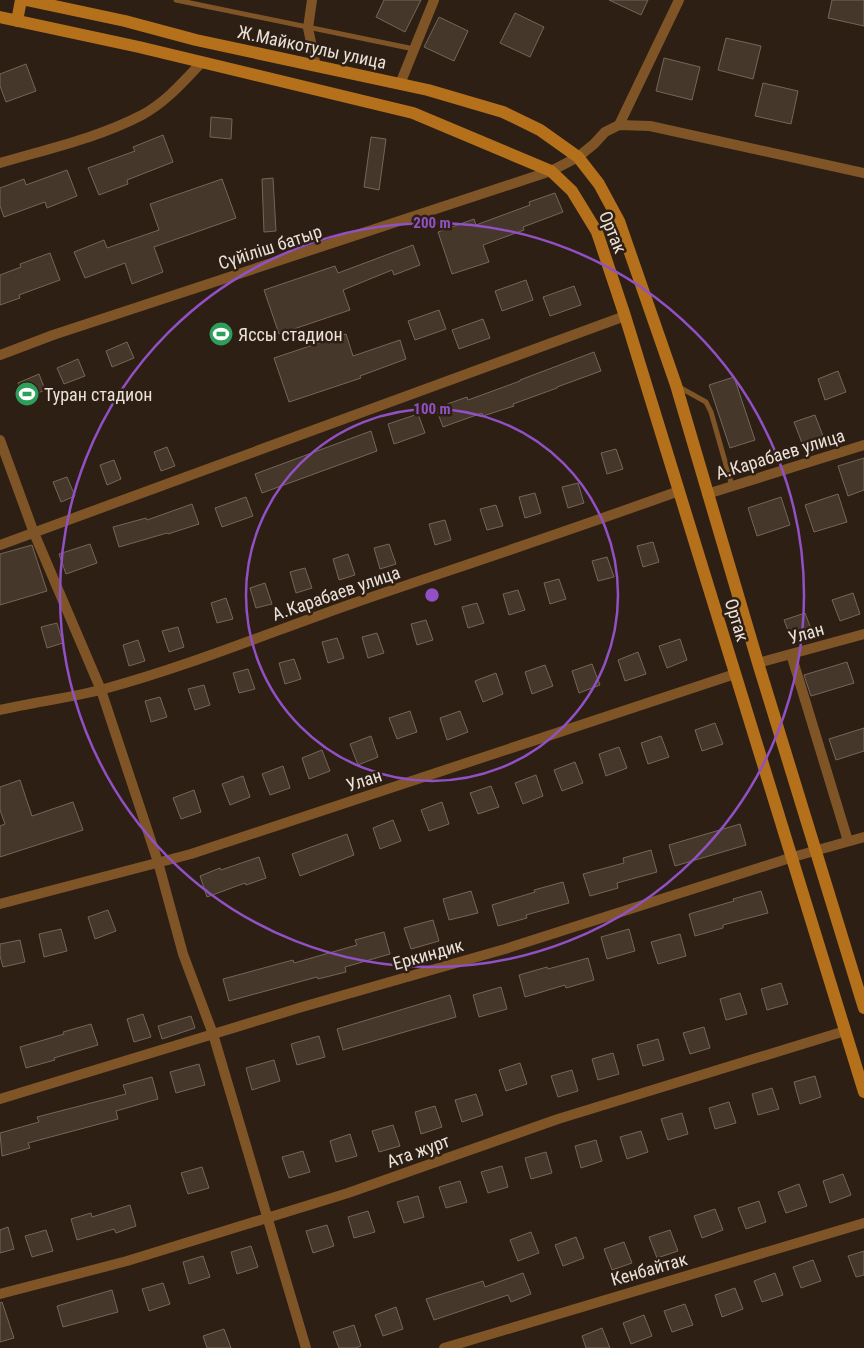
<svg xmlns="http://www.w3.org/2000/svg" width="864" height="1348" font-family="'Roboto Condensed',sans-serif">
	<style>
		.building { fill: #46372b; stroke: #766659 }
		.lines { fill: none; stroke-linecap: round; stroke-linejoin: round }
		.lane { stroke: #7f5527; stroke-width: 5 }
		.street { stroke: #7f5527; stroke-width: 10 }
		.secondary { stroke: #b4701a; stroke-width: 12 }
		.ring { fill: none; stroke: #9150c4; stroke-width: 2.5 }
		.labels { text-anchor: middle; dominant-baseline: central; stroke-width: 5; stroke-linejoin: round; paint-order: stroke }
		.street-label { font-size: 18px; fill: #eae1d9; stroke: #2d1f14 }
		.poi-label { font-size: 18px; fill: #eae1d9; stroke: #2d1f14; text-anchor: start }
		.centre { fill: #9150c4; stroke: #2d1f14; stroke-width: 2.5 }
		.ring-label { font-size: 15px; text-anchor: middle; font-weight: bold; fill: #9150c4; stroke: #2d1f14; stroke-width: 5; stroke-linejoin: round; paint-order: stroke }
	</style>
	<rect width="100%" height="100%" fill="#2d1f14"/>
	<!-- building -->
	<path class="building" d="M384 0H421L405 32 376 17Z
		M609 0H648L641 15Z
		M832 0H864V26L828 18Z
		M515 13 544 27 530 57 500 43Z
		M439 17 468 31 454 61 424 47Z
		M726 38 761 46 753 79 718 70Z
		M664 58 700 67 692 100 656 91Z
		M26 64 36 91 6 102 0 86V74Z
		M763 83 798 91 791 124 755 116Z
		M211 117 232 119 231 139 210 137Z
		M163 135 173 162 127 180 128 184 99 195 88 168 135 151 133 147Z
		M371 137 386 139 379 190 364 187Z
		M67 170 77 196 47 208 45 202 4 217 0 206V188L24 179 26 185Z
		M273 178 276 231 264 232 262 179Z
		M222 179 236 218 154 247 163 272 132 284 125 263 85 278 74 252 104 240 107 248 159 230 150 204Z
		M555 193 563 212 523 227 524 230 483 245 489 262 452 274 438 232 474 219 476 225 530 205 529 202Z
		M413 245 420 265 394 275 392 270 343 290 350 310 279 334 264 290 335 266 338 273Z
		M50 253 60 280 19 295 20 298 0 305V275L21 267 20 264Z
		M526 280 533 300 502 311 495 291Z
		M574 286 581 305 550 316 543 297Z
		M439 310 446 329 415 340 408 321Z
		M483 319 490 338 459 349 452 330Z
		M346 334 353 356 400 340 406 359 360 376 361 378 289 402 274 358Z
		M127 342 134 358 112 367 106 351Z
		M594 352 601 371 557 387V388L513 404 514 406 483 416 482 413 443 427 436 408 467 397 468 400 520 381V380Z
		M78 359 85 376 64 384 57 368Z
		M838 371 846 392 825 400 818 379Z
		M39 374 45 390 24 399 18 383Z
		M734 377 755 440 730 448 709 385Z
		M418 414 425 433 394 444 388 424Z
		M815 415 823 436 802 443 794 422Z
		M371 431 377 451 262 493 255 474Z
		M167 447 175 466 161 471 154 452Z
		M616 449 623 469 607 474 601 453Z
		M864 458V490L848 496 838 466Z
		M114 460 121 479 107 485 100 465Z
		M67 477 75 496 61 502 53 482Z
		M578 483 584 503 568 508 562 487Z
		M535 493 541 513 525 518 519 497Z
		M838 494 847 522 814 532 805 505Z
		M246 497 253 516 222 527 215 508Z
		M781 497 790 525 757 536 748 508Z
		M192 504 199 524 168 534 167 533 119 547 113 527 146 518 147 520Z
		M496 505 503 526 487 530 480 509Z
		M445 520 451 540 435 545 429 524Z
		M653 542 659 562 643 567 637 546Z
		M90 544 97 563 66 574 59 554Z
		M389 544 396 564 380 569 374 548Z
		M32 545 47 591 0 605V554Z
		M348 554 355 575 339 580 333 559Z
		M607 557 614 577 598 581 592 561Z
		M305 568 312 588 296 593 290 572Z
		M559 579 566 599 550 604 544 583Z
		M265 583 272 604 256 608 250 588Z
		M518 590 525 610 509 615 503 594Z
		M853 593 860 614 840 621 832 600Z
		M226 598 233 619 217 623 211 603Z
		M477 603 484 623 468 628 462 607Z
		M805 613 813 634 792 641 784 620Z
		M426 620 433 640 417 645 411 624Z
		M57 623 63 643 47 648 41 627Z
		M178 627 184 647 169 652 162 631Z
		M377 633 384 653 368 658 362 637Z
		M337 638 344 658 328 663 322 642Z
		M680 639 687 660 667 668 659 646Z
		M138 640 145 661 129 666 123 645Z
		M638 652 646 674 625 681 618 660Z
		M294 659 301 679 285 684 279 663Z
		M847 662 854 683 811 696 804 675Z
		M592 664 600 685 579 693 572 671Z
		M545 665 553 686 532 694 525 672Z
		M248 669 255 689 239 693 233 673Z
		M496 673 503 694 483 702 475 681Z
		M204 685 210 705 195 710 188 689Z
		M160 697 167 717 151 722 145 701Z
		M410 711 417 732 397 739 389 718Z
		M460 711 468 732 447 740 440 718Z
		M715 723 723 744 702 751 695 730Z
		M864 728V751L836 760 829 739Z
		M371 736 378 757 358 765 350 744Z
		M661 736 669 757 648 764 641 743Z
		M619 747 627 768 606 776 599 754Z
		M322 750 330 771 309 779 302 758Z
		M575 762 583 783 562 791 554 770Z
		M283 766 290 788 270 795 262 774Z
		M536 775 543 796 523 804 515 783Z
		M243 776 250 797 230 805 222 784Z
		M20 780 32 816 73 802 83 830 0 857V826L5 824 0 810V787Z
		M491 786 499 807 478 814 470 793Z
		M194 790 201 812 181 819 173 798Z
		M442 802 449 824 429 831 421 810Z
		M393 820 401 841 380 849 373 828Z
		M740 824 746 845 675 866 669 845Z
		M347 834 354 855 300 876 292 854Z
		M651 850 657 872 617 883 618 888 590 896 583 874 624 863 623 858Z
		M259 857 266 878 246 885 245 883 207 897 200 876 220 868 221 870Z
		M563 882 569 903 526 915 527 918 498 926 492 905 535 892 534 890Z
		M471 891 478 913 449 920 443 899Z
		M761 891 768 913 723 925V928L695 936 689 914 734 901 733 899Z
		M108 910 116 931 95 939 88 917Z
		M433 920 439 941 411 949 404 928Z
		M61 929 67 951 44 957 39 934Z
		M629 929 635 951 607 959 601 937Z
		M384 932 390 954 345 967 346 972 318 979 317 977 229 1001 223 979 293 960 294 963 357 945 355 940Z
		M680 934 686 956 658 964 651 942Z
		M20 940 25 962 3 967 0 956V944Z
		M588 958 594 980 566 988 565 985 525 997 519 975 547 967 548 969Z
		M781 983 788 1004 767 1010 761 989Z
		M501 987 507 1009 479 1017 473 995Z
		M740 993 747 1014 726 1020 720 999Z
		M450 995 456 1017 343 1050 337 1029Z
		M143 1014 151 1037 134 1042 127 1019Z
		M191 1016 195 1028 162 1039 158 1026Z
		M91 1024 98 1045 54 1058 55 1060 26 1068 20 1047 64 1034 63 1032Z
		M704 1027 710 1048 690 1054 683 1033Z
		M319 1036 325 1057 297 1065 291 1044Z
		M658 1039 664 1060 643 1066 637 1045Z
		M613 1053 619 1074 598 1080 592 1059Z
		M274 1060 280 1081 252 1090 246 1068Z
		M520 1063 527 1084 506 1091 499 1070Z
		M199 1064 205 1085 176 1093 170 1072Z
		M572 1070 578 1091 558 1097 551 1076Z
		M815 1076 821 1097 800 1104 794 1082Z
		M152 1077 158 1099 116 1111 118 1119 28 1143 30 1148 2 1156 0 1133 39 1122 37 1117 126 1094 123 1085Z
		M772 1088 779 1109 758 1115 752 1094Z
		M476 1094 483 1115 462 1122 455 1100Z
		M729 1102 736 1123 715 1129 709 1108Z
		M435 1106 442 1127 421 1134 415 1112Z
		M682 1113 688 1134 668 1140 661 1119Z
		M393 1125 400 1146 379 1152 372 1131Z
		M641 1131 648 1152 627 1159 620 1137Z
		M350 1134 357 1156 336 1162 330 1141Z
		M596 1140 602 1161 581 1168 575 1146Z
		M303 1151 310 1172 289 1178 282 1157Z
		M546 1152 552 1173 531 1179 525 1158Z
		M502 1166 508 1187 488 1193 481 1172Z
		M202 1167 209 1188 188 1194 181 1173Z
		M843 1174 851 1195 830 1203 823 1181Z
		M460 1181 467 1202 446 1208 439 1187Z
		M799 1184 807 1206 786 1213 778 1192Z
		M418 1196 424 1217 404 1223 397 1202Z
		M759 1201 766 1222 746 1229 738 1208Z
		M130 1205 136 1226 116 1233 114 1229 77 1240 71 1219 91 1213 92 1217Z
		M715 1209 723 1230 702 1238 694 1216Z
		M368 1211 375 1232 354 1238 348 1217Z
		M327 1225 334 1246 313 1253 306 1231Z
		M8 1227 14 1249 0 1253V1230Z
		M46 1230 53 1251 32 1257 25 1236Z
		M670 1230 678 1251 657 1258 649 1237Z
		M531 1232 539 1253 518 1261 510 1240Z
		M576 1237 584 1258 563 1266 555 1245Z
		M624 1242 632 1263 612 1270 604 1249Z
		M251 1246 258 1267 237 1274 231 1252Z
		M864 1251V1275L856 1277 848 1256Z
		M203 1256 210 1277 189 1284 183 1262Z
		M813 1260 821 1281 801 1288 793 1267Z
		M523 1273 531 1294 511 1302 508 1295 434 1320 426 1299 483 1281 485 1287Z
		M775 1273 783 1295 762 1302 754 1281Z
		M163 1283 170 1304 149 1311 142 1289Z
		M735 1288 743 1309 722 1317 715 1295Z
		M112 1290 118 1312 63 1327 57 1306Z
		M2 1302 14 1338 0 1342V1303Z
		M685 1304 693 1325 672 1332 664 1311Z
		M396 1307 403 1329 383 1336 375 1315Z
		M644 1315 652 1336 631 1344 623 1323Z
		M354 1325 361 1346 356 1348H339L333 1332Z
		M602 1328 610 1348H586L582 1336Z
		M224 1329 231 1348H207L203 1336Z"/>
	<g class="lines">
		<!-- lane -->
		<path class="lane" d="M176 0 414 49
			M679 387 706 402 711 412 732 486"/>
		<!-- street -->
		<path class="street" d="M312 0 308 28 316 66
			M400 84 434 0
			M619 125 679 0
			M0 163C47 149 98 138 142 115 166 102 184 81 202 62
			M0 355 53 335 551 171 578 157 594 144 605 132 619 125 650 126 864 173
			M0 440 34 533 101 690 158 862 183 954 213 1034 306 1348
			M707 494 864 445
			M0 545 625 316
			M791 654 848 841
			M758 663 864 634
			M0 710C34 702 70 698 104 689 189 666 271 632 354 603 462 566 571 530 679 491
			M0 904 191 854 735 674
			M0 1099 302 1007 505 949 793 857 864 837
			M0 1294 127 1261 348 1193 558 1119 845 1031
			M444 1348 864 1223"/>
		<!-- secondary -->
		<path class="secondary" d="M26 0 125 21 196 40 428 90 503 112 540 130 578 157 599 184 619 221 676 385 758 663 864 1008
			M0 17 139 47 413 113 551 171 572 191 597 232 625 316 864 1092
			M17 21 21 0"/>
	</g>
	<!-- distance rings -->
	<g class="ring">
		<circle cx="432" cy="595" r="186"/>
		<circle cx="432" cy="595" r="372"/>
	</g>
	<!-- icons -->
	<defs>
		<symbol id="stadium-disc" viewBox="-11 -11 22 22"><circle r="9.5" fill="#2e9e5b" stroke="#2d1f14"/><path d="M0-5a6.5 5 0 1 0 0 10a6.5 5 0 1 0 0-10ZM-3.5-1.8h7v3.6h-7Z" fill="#fff"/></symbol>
	</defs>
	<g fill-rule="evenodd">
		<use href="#stadium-disc" x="207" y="320" width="28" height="28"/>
		<use href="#stadium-disc" x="13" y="380" width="28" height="28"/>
	</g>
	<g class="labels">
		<!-- street labels -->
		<g class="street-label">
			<text transform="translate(312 47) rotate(12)">Ж.Майкотулы улица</text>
			<text transform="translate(613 232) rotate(67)">Ортак</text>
			<text transform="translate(270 247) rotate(-18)">Сүйіліш батыр</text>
			<text transform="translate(780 454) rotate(-17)">А.Карабаев улица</text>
			<text transform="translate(336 593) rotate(-19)">А.Карабаев улица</text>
			<text transform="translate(737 620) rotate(73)">Ортак</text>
			<text transform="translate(806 633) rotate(-16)">Улан</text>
			<text transform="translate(364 780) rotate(-18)">Улан</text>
			<text transform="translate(428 954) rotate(-16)">Еркиндик</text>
			<text transform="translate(418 1151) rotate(-20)">Ата журт</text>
			<text transform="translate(649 1269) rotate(-16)">Кенбайтак</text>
		</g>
		<!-- poi labels -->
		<g class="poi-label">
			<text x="238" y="334">Яссы стадион</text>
			<text x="44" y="394">Туран стадион</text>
		</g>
	</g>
	<circle cx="432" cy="595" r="8" class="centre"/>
	<g class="ring-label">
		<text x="432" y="228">200 m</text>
		<text x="432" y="414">100 m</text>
	</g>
</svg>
